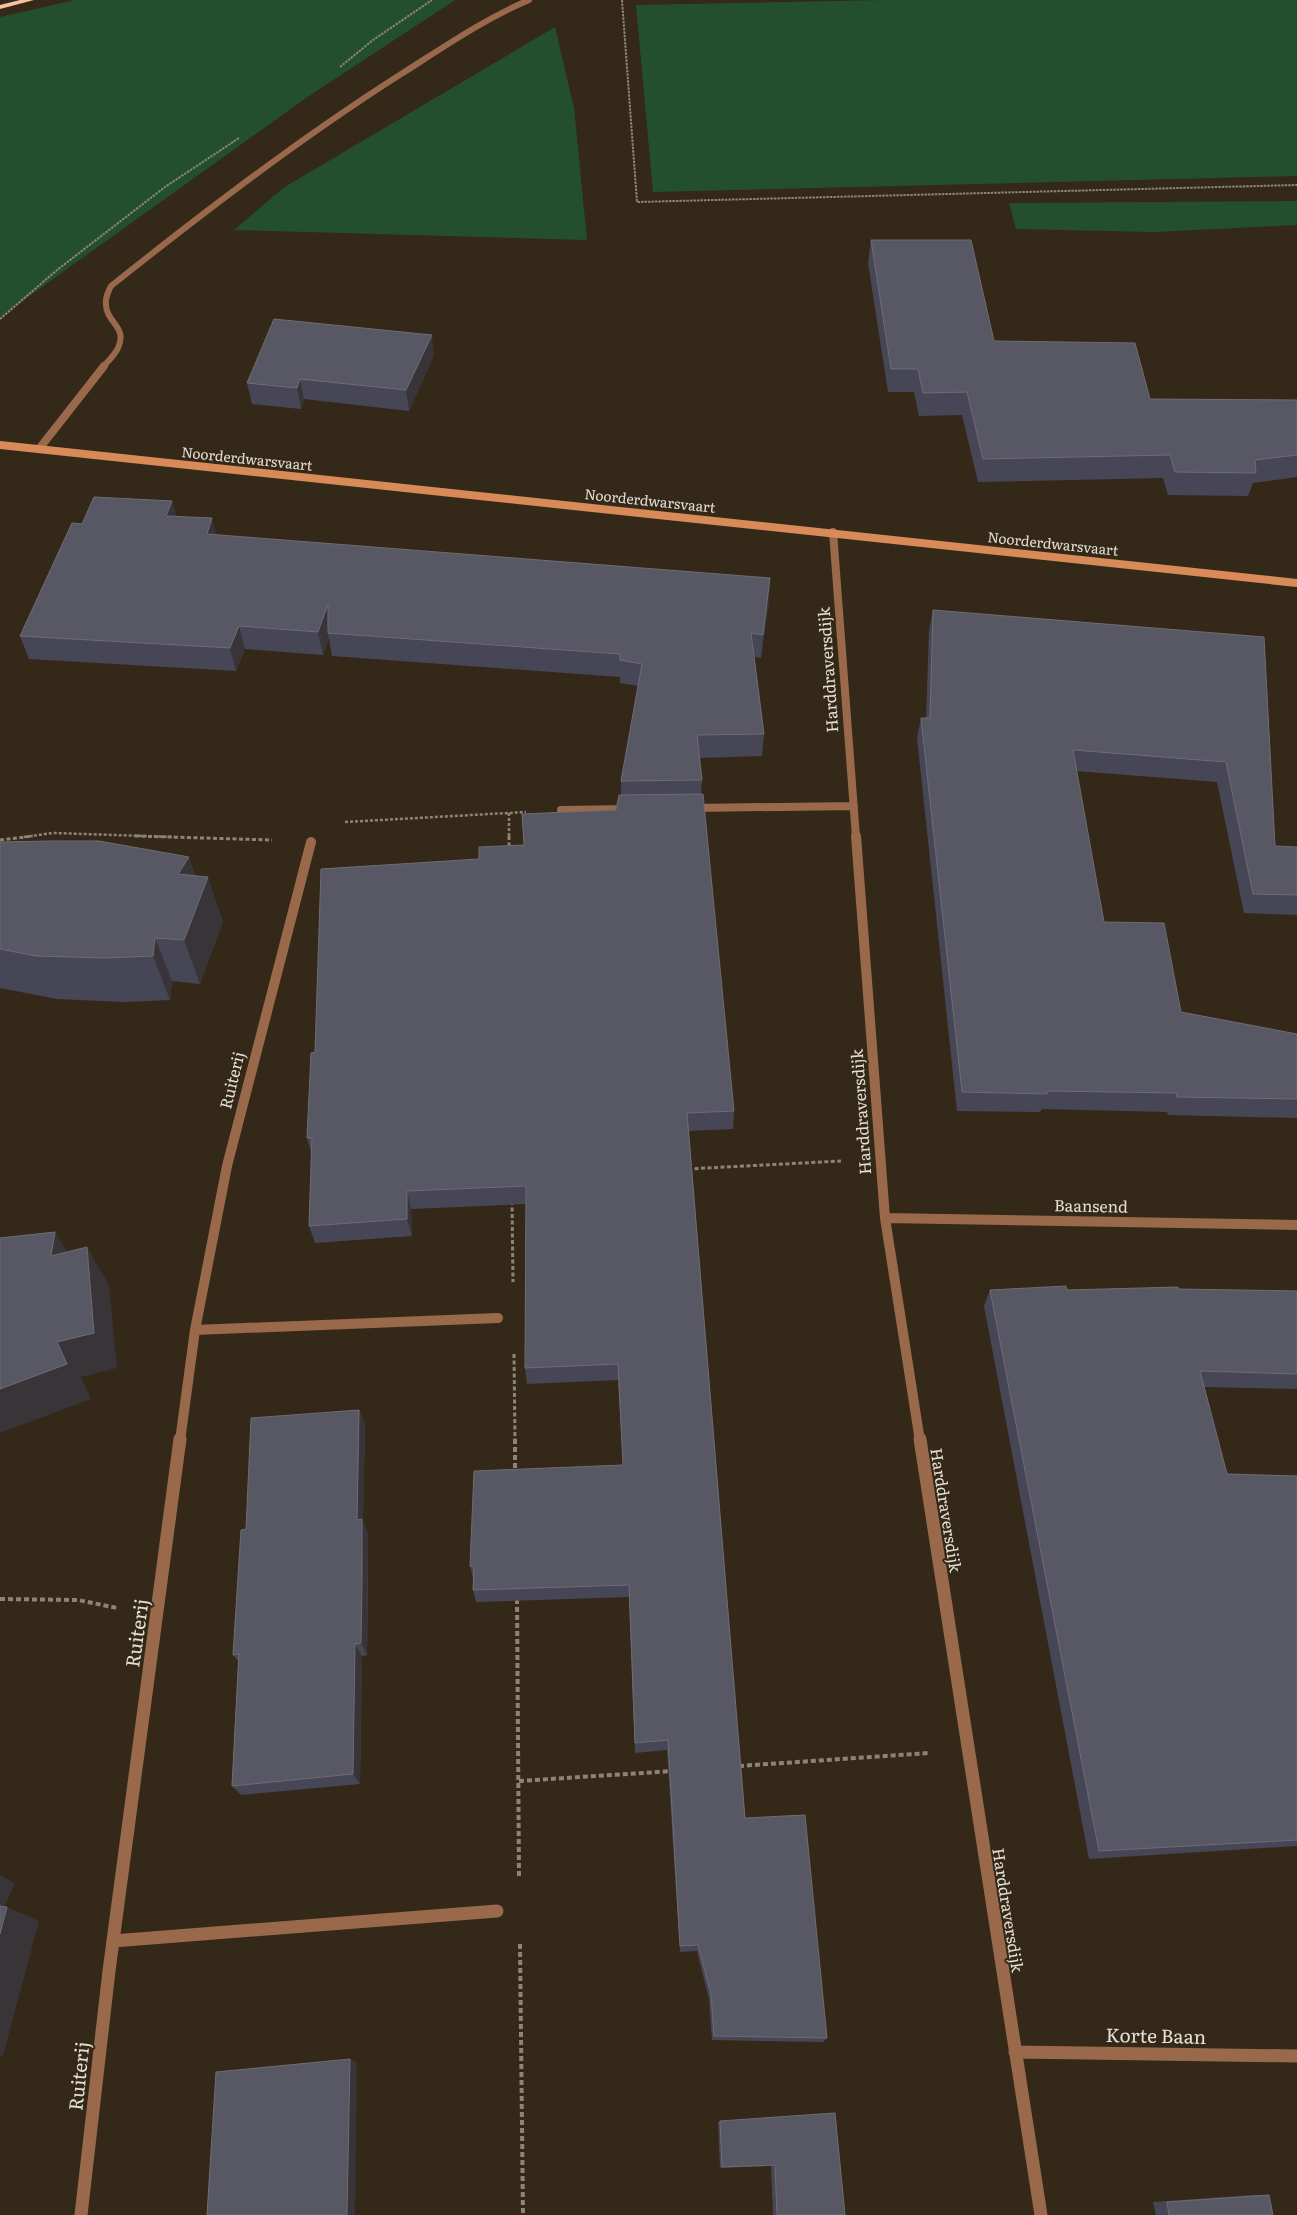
<svg xmlns="http://www.w3.org/2000/svg" width="1297" height="2215" font-family="Literata,serif">
	<style>
		.green { fill: #244f2d }
		.lines { fill: none; stroke-linecap: round; stroke-linejoin: round }
		.path-far3 { stroke: #8d8477; stroke-width: 2; stroke-dasharray: 2.5 1; stroke-linecap: butt }
		.path-far2 { stroke: #8d8477; stroke-width: 2.5; stroke-dasharray: 3 2; stroke-linecap: butt }
		.path-far1 { stroke: #8d8477; stroke-width: 3; stroke-dasharray: 4 2.5; stroke-linecap: butt }
		.path { stroke: #8d8477; stroke-width: 4; stroke-dasharray: 5 3; stroke-linecap: butt }
		.service-far1 { stroke: #9a694b; stroke-width: 6 }
		.service { stroke: #9a694b; stroke-width: 8 }
		.minor-far2 { stroke: #9a694b; stroke-width: 8 }
		.minor-far1 { stroke: #9a694b; stroke-width: 10 }
		.minor { stroke: #9a694b; stroke-width: 13 }
		.secondary { stroke: #d88b59; stroke-width: 8 }
		.trunk { fill: #f7c2a2; fill-rule: evenodd }
		.wall { fill: #474656 }
		.shaded-wall { fill: #383438 }
		.building { fill: #585764; stroke: #6e6c76 }
		.labels { text-anchor: middle; dominant-baseline: central; stroke-width: 4; stroke-linejoin: round; paint-order: stroke }
		.far-street-label { font-size: 14px; fill: #e5ded4; stroke: #342919 }
		.street-label { font-size: 16px; fill: #e5ded4; stroke: #342919 }
		.near-street-label { font-size: 19px; fill: #e5ded4; stroke: #342919 }
	</style>
	<rect width="100%" height="100%" fill="#342919"/>
	<!-- green -->
	<path class="green" d="M75 0H455L306 98 0 317V17Z
		M885 0H1297V176L653 192 636 5Z
		M555 27 574 108 587 240 234 230 283 188Z
		M1297 201V225L1155 232 1016 229 1009 203Z"/>
	<g class="lines">
		<!-- path-far3 -->
		<path class="path-far3" d="M622 0 637 202 1297 185
			M340 67 373 40 432 0
			M0 319 57 270 165 187 239 138"/>
		<!-- path-far2 -->
		<path class="path-far2" d="M509 813V837
			M345 822 526 812
			M24 837 53 833 175 837"/>
		<!-- path-far1 -->
		<path class="path-far1" d="M135 836 272 840
			M509 836V850
			M0 840 33 836
			M688 1169 841 1161
			M512 1201 513 1282
			M514 1354 515 1441"/>
		<!-- path -->
		<path class="path" d="M515 1439V1472
			M0 1599 78 1600 117 1608
			M517 1599 519 1877
			M739 1766 929 1753
			M519 1781 673 1771
			M520 1944 523 2215"/>
		<!-- service-far1 -->
		<path class="service-far1" d="M103 367C108 361 115 355 118 348 128 327 106 322 106 305 105 298 108 292 111 286 204 212 298 140 398 76 441 49 482 20 529 0"/>
		<!-- service -->
		<path class="service" d="M39 449 104 366"/>
		<!-- minor-far2 -->
		<path class="minor-far2" d="M833 532 856 837
			M692 808 854 806
			M561 810 630 809"/>
		<!-- minor-far1 -->
		<path class="minor-far1" d="M856 836 885 1218 920 1441
			M885 1218 1297 1225
			M195 1330 498 1318
			M180 1441 195 1330 227 1166 311 842"/>
		<!-- minor -->
		<path class="minor" d="M920 1439 1041 2215
			M113 1941 497 1911
			M1015 2052 1297 2056
			M81 2215 109 1971 180 1439"/>
		<!-- secondary -->
		<path class="secondary" d="M0 445 1297 583"/>
		<!-- trunk -->
		<path class="trunk" d="M20 0H34L0 9V5Z"/>
	</g>
	<!-- wall -->
	<path class="wall" d="M871 240 994 341 1150 399 1297 400V477L1253 483 1248 496 1168 495 1163 478 978 482 962 415 919 416 914 392H888L868 263Z
		M434 355 409 411 304 399 301 409 252 404 247 383Z
		M172 501 176 516 216 535 769 601 761 658 754 657 764 734 762 756 700 758 702 780 701 794 734 1111 733 1129 689 1131 745 1818 827 2038 823 2042 712 2040 709 1999 697 1951 680 1952 667 1750 635 1753 629 1597 476 1602 473 1590V1578L470 1566 623 1465 618 1380 527 1384 525 1368 526 1204 411 1209 412 1236 315 1243 309 1226 311 1152 307 1138 315 1052 479 859 524 845 616 810 621 795V781L638 686 620 683V677L332 656 329 639 323 655 245 649 236 671 29 659 20 636 82 524Z
		M933 610 1264 637 1275 846 1297 847V915L1244 913 1217 782 1076 771 1104 922 1181 1012 1297 1034V1118L1168 1115 1167 1112 1042 1109 1040 1112 957 1111 917 738 921 718H926L929 631Z
		M0 842 196 876 223 921 200 984 172 981 170 1000 125 1002 57 999 0 988Z
		M1178 1289 1297 1291V1389L1204 1387 1227 1474 1297 1476V1846L1089 1859 984 1306 990 1290Z
		M359 1410 365 1425 363 1521 368 1533V1593L367 1655 362 1656 360 1784 241 1795 232 1786 238 1661 233 1655 246 1529Z
		M720 2121 845 2215H773L771 2166 720 2168 718 2122Z
		M1253 2195H1269L1273 2215H1156L1153 2202Z"/>
	<!-- shaded-wall -->
	<path class="shaded-wall" d="M432 335 434 355 409 411 406 390Z
		M300 379 304 399 301 409 297 388Z
		M172 501 179 525 166 516Z
		M212 518 218 541 207 534Z
		M770 578 769 601 761 658 763 635Z
		M328 604V633L329 639 323 655 318 632Z
		M239 626 245 649 236 671 230 648Z
		M189 857 202 893 208 877 223 921 200 984 184 940 178 874Z
		M155 938 172 981 170 1000 153 956Z
		M407 1191 411 1209 412 1236 407 1219Z
		M55 1232 78 1270 51 1256Z
		M87 1247 109 1285 117 1368 81 1377 91 1399 0 1433V1389L57 1342Z
		M359 1410 365 1425 363 1521 368 1533 367 1655 361 1643 357 1520Z
		M355 1644 362 1656 360 1784 353 1774Z
		M0 1875 15 1883 0 1916Z
		M7 1907 39 1921 3 2056 0 2055V1934Z
		M350 2059 357 2062 355 2215H347Z"/>
	<!-- building -->
	<path class="building" d="M871 240H971L994 341 1135 343 1150 399 1297 400V455L1255 460 1256 473 1175 472 1170 455 983 459 967 392 923 393 918 369H891Z
		M274 319 432 335 406 390 300 379 297 388 247 383Z
		M94 497 172 501 166 516 212 518 207 534 770 578 763 635 751 633 764 734 697 735 702 780 621 781 642 664 620 660V654L328 633V604L318 632 239 626 230 648 20 636 72 523 82 524Z
		M933 610 1264 637 1275 846 1297 847V895L1253 894 1226 762 1073 750 1104 922 1164 923 1181 1012 1297 1034V1099L1177 1097 1176 1093 1047 1091V1094L962 1092 921 718H930Z
		M703 794 734 1111 687 1113 745 1818 805 1815 827 2038 714 2036 711 1994 698 1945 680 1946 668 1740 635 1743 629 1585 473 1590 474 1566H470L474 1471 623 1465 618 1364 525 1368 526 1186 407 1191V1219L309 1226 312 1138H307L311 1053 315 1052 321 869 479 859V847L524 845 522 814 616 810 619 795Z
		M50 841H99L189 857 178 874 208 877 184 940 155 938 153 956 106 958 36 956 0 949V842Z
		M55 1232 51 1256 87 1247 94 1333 57 1342 67 1364 0 1389V1238Z
		M1066 1286 1067 1290 1178 1287V1289L1297 1291V1374L1200 1371 1227 1474 1297 1476V1840L1099 1851 990 1290Z
		M359 1410 357 1520 362 1519V1580L361 1643 355 1644 353 1774 232 1786 239 1654 233 1655 241 1530 246 1529 251 1418Z
		M0 1906 7 1907 0 1934Z
		M350 2059 347 2215H207L216 2072Z
		M835 2113 845 2215H777L775 2165 722 2167 720 2121Z
		M1269 2195 1273 2215H1169L1167 2202Z"/>
	<g class="labels">
		<!-- far-street labels -->
		<g class="far-street-label">
			<text transform="translate(247 458) rotate(6)">Noorderdwarsvaart</text>
			<text transform="translate(650 500) rotate(6)">Noorderdwarsvaart</text>
			<text transform="translate(1053 543) rotate(6)">Noorderdwarsvaart</text>
		</g>
		<!-- street labels -->
		<g class="street-label">
			<text transform="translate(827 670) rotate(-94)">Harddraversdijk</text>
			<text transform="translate(231 1080) rotate(-76)">Ruiterij</text>
			<text transform="translate(860 1112) rotate(-94)">Harddraversdijk</text>
			<text transform="translate(1091 1205) rotate(1)">Baansend</text>
			<text transform="translate(947 1510) rotate(81)">Harddraversdijk</text>
			<text transform="translate(1009 1910) rotate(81)">Harddraversdijk</text>
		</g>
		<!-- near-street labels -->
		<g class="near-street-label">
			<text transform="translate(136 1633) rotate(-82)">Ruiterij</text>
			<text transform="translate(1156 2035) rotate(1)">Korte Baan</text>
			<text transform="translate(78 2076) rotate(-84)">Ruiterij</text>
		</g>
	</g>
</svg>
